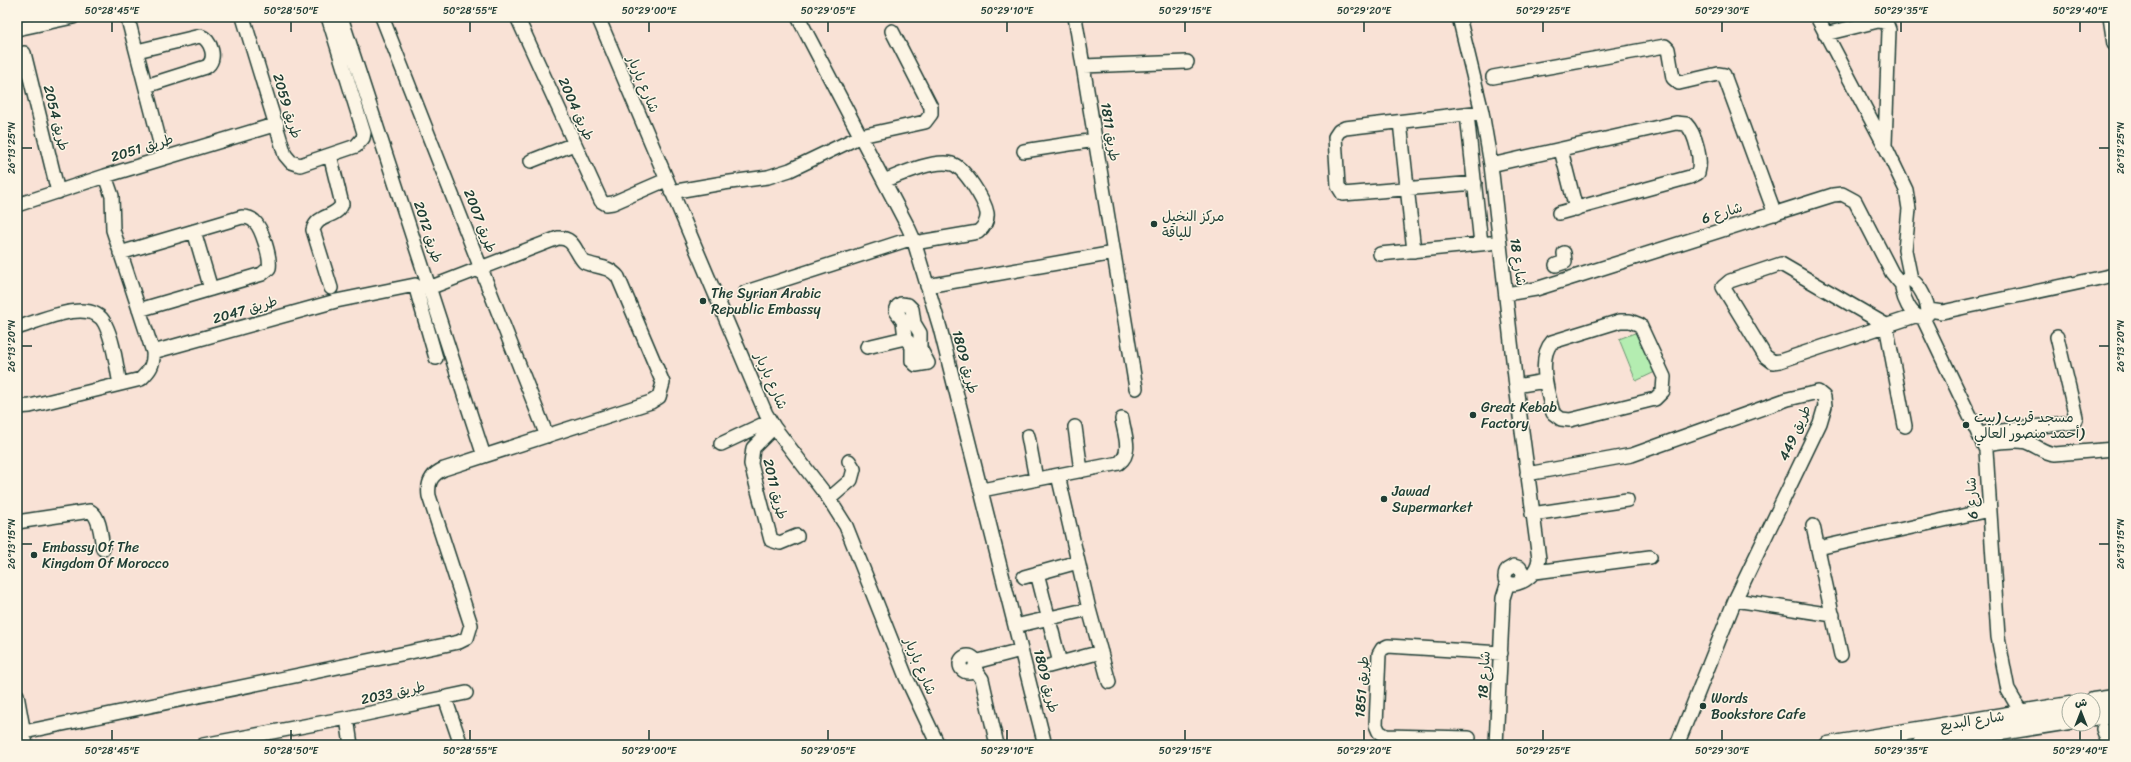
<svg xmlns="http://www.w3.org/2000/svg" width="2131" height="762" font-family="Sriracha,'Playpen Sans Arabic',sans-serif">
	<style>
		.green { fill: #b4edb1; stroke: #6a9572 }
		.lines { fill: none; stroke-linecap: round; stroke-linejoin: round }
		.minor-casing { stroke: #1f3d34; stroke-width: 16 }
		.major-casing { stroke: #1f3d34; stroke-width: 19 }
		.minor { stroke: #fcf5e5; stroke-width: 13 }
		.major { stroke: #fcf5e5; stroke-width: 16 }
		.ticks { fill: none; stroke: #1f3d34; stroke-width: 1.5 }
		.poi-dot { fill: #1f3d34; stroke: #fcf5e5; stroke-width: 1.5 }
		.labels { text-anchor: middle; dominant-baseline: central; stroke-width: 3; stroke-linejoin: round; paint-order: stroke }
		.street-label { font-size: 14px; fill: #1f3d34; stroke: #fcf5e5 }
		.poi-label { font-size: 14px; fill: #1f3d34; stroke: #fcf5e5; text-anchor: start }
		.neatline { fill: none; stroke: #1f3d34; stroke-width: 1.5 }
		.ticks-label { font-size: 10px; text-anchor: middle; fill: #1f3d34 }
	</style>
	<rect width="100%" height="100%" fill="#f9e2d6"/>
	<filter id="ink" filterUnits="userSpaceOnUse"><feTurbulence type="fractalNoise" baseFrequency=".025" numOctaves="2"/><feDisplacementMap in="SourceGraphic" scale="8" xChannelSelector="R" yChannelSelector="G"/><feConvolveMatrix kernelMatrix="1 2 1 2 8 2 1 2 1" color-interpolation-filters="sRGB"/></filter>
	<g filter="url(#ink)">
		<!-- green -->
		<path class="green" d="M1640 331 1655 372 1636 381 1619 339Z"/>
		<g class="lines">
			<defs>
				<path id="minor" d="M243 17 285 155 291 162 300 165 356 146 363 138 364 133 328 17
					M341 17 484 456
					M382 17 547 436
					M517 17 601 201 606 204 613 203 666 180
					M598 17 766 414 774 427 829 499 846 526 906 677 938 745
					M798 17 908 227 913 238 940 328 1045 745
					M1075 17 1136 388
					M1459 17 1482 112 1491 165 1516 386 1539 559C1535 586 1496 593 1507 570L1514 566 1520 568 1523 573 1522 581
					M1817 17 1885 146 1906 190 1909 209 1905 250 1911 279
					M2110 17 2114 44
					M129 23 164 158
					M17 29 73 17
					M1825 34 1878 21 1886 22 1889 30 1885 144
					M137 51 200 36C211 39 218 60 206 67L146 86
					M24 53 58 192
					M1083 66 1187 62
					M1493 77 1665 46 1668 49 1673 78 1679 83 1718 74 1724 75 1775 214
					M1467 114 1481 244
					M1400 122 1414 251
					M1561 150 1576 209
					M1024 151 1095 140
					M330 155 342 204C337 218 317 214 313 230L331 288
					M531 161 574 144
					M1491 165 1676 123 1686 124C1696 134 1702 160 1698 173L1690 177 1559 213
					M105 176 112 196 113 230 153 352
					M884 181C901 174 934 159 952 164 964 167 985 201 987 213 988 221 984 227 978 232L914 243
					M1475 183 1343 194 1338 186 1335 137 1339 131 1345 128 1482 112
					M671 192 723 183 768 177 790 170 861 136 925 122 931 114V107L892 31
					M17 205 105 176 277 124
					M194 231 211 289
					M120 253 242 217C247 217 251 218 254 221 262 228 271 258 269 268L262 274 139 310
					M1380 254 1490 243
					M1556 265 1565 262 1564 253
					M1908 279C1918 280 1931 306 1927 315 1913 326 1898 290 1903 281Z
					M927 286 1114 253
					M746 292 913 238
					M1506 294 1536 289 1833 195 1842 194 1855 201 1892 273 1901 284
					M901 304 908 305 912 309 914 323 920 333V348L928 363 916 365 912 361V346L905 338 903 321 896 311 898 306Z
					M1929 310 1942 312 2114 275
					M1923 318 1986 450 1998 637 2008 690 2015 702 2023 712
					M1620 321H1630L1640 325 1664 377 1663 391 1655 399 1570 420 1561 419 1553 413C1548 394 1537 358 1552 342Z
					M17 328C39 321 92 296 105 324 114 342 116 365 120 384
					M867 347 905 338
					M1516 386 1545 381
					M17 407 30 406 141 379C150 370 154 365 153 352L336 301 415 285 436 358
					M1905 426 1886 325 1781 264 1730 281 1723 287 1765 356 1773 362 1780 361 1915 316
					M774 427 753 448 751 464 771 540 780 543 797 536
					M1075 427 1081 471
					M1978 434 2074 422 2076 417 2057 337
					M1028 436 1036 479
					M721 444 770 421
					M1984 444C1997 443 2013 439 2026 442 2036 445 2043 453 2055 454L2114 449
					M1527 474 1632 455 1788 399 1818 392 1824 397 1825 406 1820 423 1735 600 1677 745
					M1058 475 1089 609 1109 682
					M982 490 1119 463C1133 453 1124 433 1122 419
					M829 499 851 480 854 469 849 461
					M1532 514 1627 500
					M17 522 90 511C101 517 101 538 103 549
					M1813 526 1841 655
					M1818 548 1989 510
					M1535 572 1650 557
					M1037 573 1060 663
					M1024 577 1078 562
					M1735 600 1833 615
					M1015 626 1089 609
					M960 664a8 8 0 1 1 16 0a8 8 0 1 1-16 0Z
					M975 662 1021 650
					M1049 666 1101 652
					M974 668 982 679 997 745
					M17 695 26 745
					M445 698 461 745
					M347 718 351 745
					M2103 729 2109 745
					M24 732 459 642 467 638 471 625 429 496C427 482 432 474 444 469L651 402 659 397 663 383 618 277C608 265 597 268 584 262 575 252 574 237 558 238L429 288
					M1469 738 1386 736 1379 732 1376 725 1379 654 1382 649 1388 646 1501 653
					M203 745 347 718 466 693
					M1496 745 1503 598 1508 582"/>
				<path id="major" d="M2093 701 2114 698
					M2093 717 2114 714
					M1828 745 2069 705
					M1920 745 2069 721"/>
			</defs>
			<!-- minor casing -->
			<use href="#minor" class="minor-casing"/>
			<!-- major casing -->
			<use href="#major" class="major-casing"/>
			<!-- minor -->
			<use href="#minor" class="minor"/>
			<!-- major -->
			<use href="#major" class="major"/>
		</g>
	</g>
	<!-- ticks -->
	<path class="ticks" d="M112 22V32M291 22V32M470 22V32M649 22V32M828 22V32M1007 22V32M1185 22V32M1364 22V32M1543 22V32M1722 22V32M1901 22V32M2080 22V32M22 148H32M2099 148H2109M22 346H32M2099 346H2109M22 544H32M2099 544H2109M112 730V740M291 730V740M470 730V740M649 730V740M828 730V740M1007 730V740M1185 730V740M1364 730V740M1543 730V740M1722 730V740M1901 730V740M2080 730V740"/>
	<!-- markers -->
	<g class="poi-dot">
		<circle cx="1154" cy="224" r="4"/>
		<circle cx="703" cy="301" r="4"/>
		<circle cx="1473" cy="415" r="4"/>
		<circle cx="1966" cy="425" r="4"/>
		<circle cx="1384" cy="499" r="4"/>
		<circle cx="34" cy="555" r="4"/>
		<circle cx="1703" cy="706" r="4"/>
	</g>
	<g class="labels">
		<!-- street labels -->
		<g class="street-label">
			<text transform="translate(643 84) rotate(67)">شارع باربار</text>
			<text transform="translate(287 106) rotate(73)">طريق 2059</text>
			<text transform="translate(576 109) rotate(66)">طريق 2004</text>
			<text transform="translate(56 118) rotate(76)">طريق 2054</text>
			<text transform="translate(1110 132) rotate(81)">طريق 1811</text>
			<text transform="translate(142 148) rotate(-17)">طريق 2051</text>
			<text transform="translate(1722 213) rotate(-17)">شارع 6</text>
			<text transform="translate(480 221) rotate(69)">طريق 2007</text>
			<text transform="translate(428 232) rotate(72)">طريق 2012</text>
			<text transform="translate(1518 262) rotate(82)">شارع 18</text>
			<text transform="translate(245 310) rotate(-16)">طريق 2047</text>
			<text transform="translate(965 362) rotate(75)">طريق 1809</text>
			<text transform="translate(771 381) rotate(66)">شارع باربار</text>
			<text transform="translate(1795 433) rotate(-66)">طريق 449</text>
			<text transform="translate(775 489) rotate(76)">طريق 2011</text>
			<text transform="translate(1972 498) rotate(-93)">شارع 6</text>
			<text transform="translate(920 666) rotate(67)">شارع باربار</text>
			<text transform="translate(1484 675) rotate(-87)">شارع 18</text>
			<text transform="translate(1046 681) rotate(76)">طريق 1809</text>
			<text transform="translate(1362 687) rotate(-86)">طريق 1851</text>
			<text transform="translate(393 693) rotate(-12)">طريق 2033</text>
			<text transform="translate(1972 721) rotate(-9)">شارع البديع</text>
		</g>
		<!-- poi labels -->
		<g class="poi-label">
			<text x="1162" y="216">مركز النخيل<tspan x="1162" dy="16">للياقة</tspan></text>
			<text x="711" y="293">The Syrian Arabic<tspan x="711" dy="16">Republic Embassy</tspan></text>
			<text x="1481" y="407">Great Kebab<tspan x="1481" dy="16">Factory</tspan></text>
			<text x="1974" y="417">مسجد قريب (بيت<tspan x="1974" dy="16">أحمد منصور العالي)</tspan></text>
			<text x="1392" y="491">Jawad<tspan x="1392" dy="16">Supermarket</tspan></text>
			<text x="42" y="547">Embassy Of The<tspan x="42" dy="16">Kingdom Of Morocco</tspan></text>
			<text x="1711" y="698">Words<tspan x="1711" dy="16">Bookstore Cafe</tspan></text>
		</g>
	</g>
	<!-- margin -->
	<rect width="2131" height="762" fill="none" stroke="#fcf5e5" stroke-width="44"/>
	<!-- north arrow -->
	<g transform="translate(2081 712)"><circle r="19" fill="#fcf5e5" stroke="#a4ab9e"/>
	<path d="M0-3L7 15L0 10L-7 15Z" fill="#1f3d34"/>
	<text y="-6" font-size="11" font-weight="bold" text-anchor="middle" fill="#1f3d34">ش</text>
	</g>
	<rect x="22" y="22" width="2087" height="718" class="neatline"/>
	<g class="ticks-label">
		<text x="112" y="14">50°28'45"E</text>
		<text x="291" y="14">50°28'50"E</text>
		<text x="470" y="14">50°28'55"E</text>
		<text x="649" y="14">50°29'00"E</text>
		<text x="828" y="14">50°29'05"E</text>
		<text x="1007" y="14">50°29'10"E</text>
		<text x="1185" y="14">50°29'15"E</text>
		<text x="1364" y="14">50°29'20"E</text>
		<text x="1543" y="14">50°29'25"E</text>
		<text x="1722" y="14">50°29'30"E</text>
		<text x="1901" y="14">50°29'35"E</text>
		<text x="2080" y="14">50°29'40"E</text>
		<text transform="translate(11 148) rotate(-90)" y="4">26°13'25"N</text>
		<text transform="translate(2120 148) rotate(-90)" y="4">26°13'25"N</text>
		<text transform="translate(11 346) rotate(-90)" y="4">26°13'20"N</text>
		<text transform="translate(2120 346) rotate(-90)" y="4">26°13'20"N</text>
		<text transform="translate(11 544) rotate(-90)" y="4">26°13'15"N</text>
		<text transform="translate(2120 544) rotate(-90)" y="4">26°13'15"N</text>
		<text x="112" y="754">50°28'45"E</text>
		<text x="291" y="754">50°28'50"E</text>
		<text x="470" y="754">50°28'55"E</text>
		<text x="649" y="754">50°29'00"E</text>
		<text x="828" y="754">50°29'05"E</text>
		<text x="1007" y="754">50°29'10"E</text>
		<text x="1185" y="754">50°29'15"E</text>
		<text x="1364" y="754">50°29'20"E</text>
		<text x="1543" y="754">50°29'25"E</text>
		<text x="1722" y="754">50°29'30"E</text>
		<text x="1901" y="754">50°29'35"E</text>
		<text x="2080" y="754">50°29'40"E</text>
	</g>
</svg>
